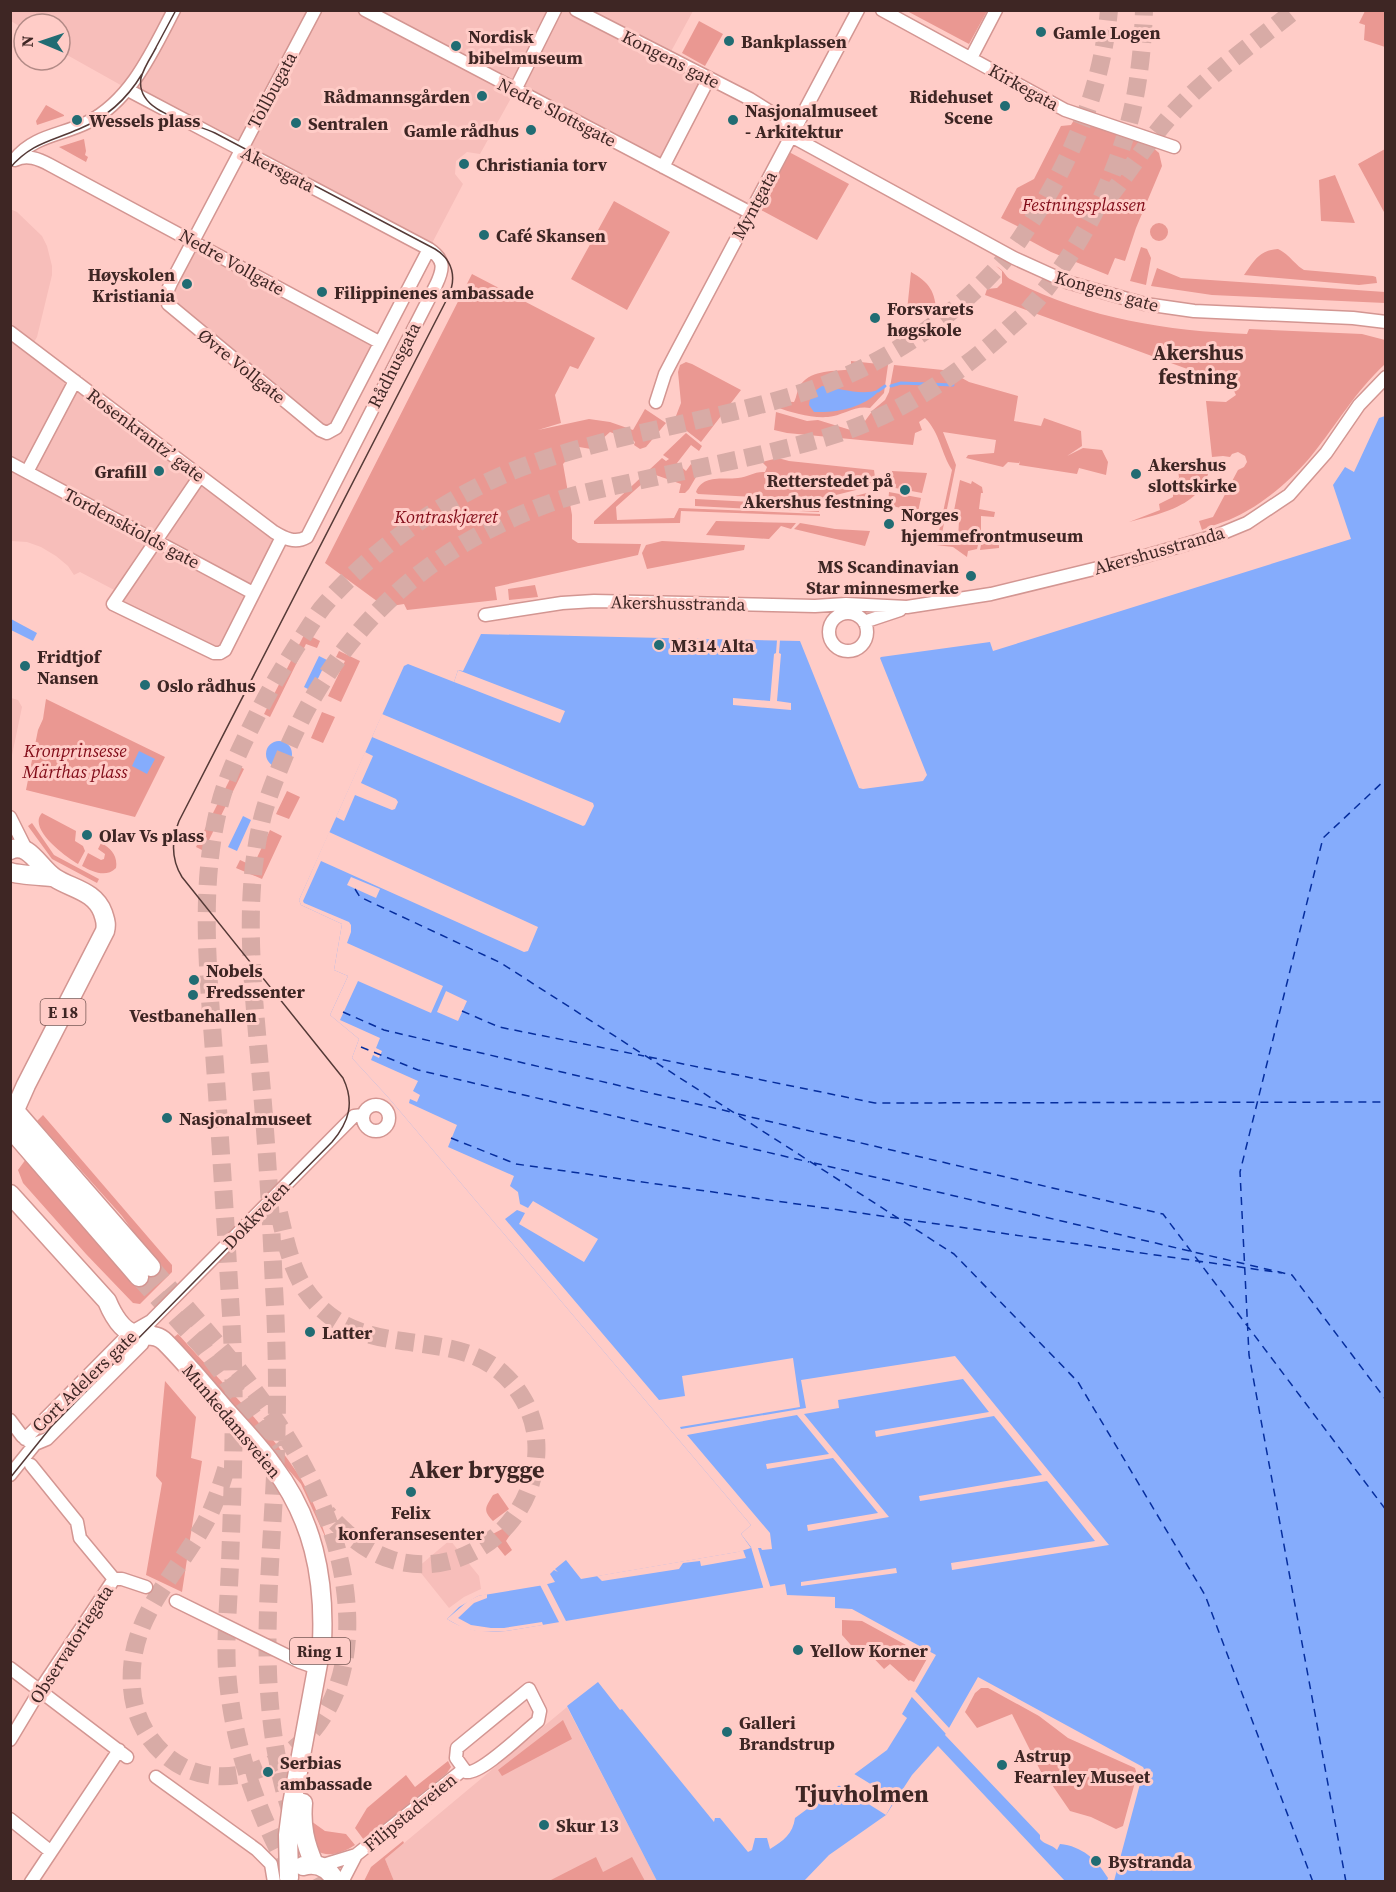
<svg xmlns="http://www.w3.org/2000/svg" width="1396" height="1892" font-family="'Source Serif 4',serif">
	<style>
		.built { fill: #f7beba }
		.green { fill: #ea9892 }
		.water { fill: #85acfc }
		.pier { fill: #ffccc7 }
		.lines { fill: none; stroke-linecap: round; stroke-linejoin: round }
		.stream { stroke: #85acfc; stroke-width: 3 }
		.ferry { stroke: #062e9e; stroke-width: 1.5; stroke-dasharray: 8 6; stroke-linecap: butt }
		.highway-tunnel { stroke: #d8aba6; stroke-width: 18; stroke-dasharray: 18 9; stroke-linecap: butt }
		.minor-casing { stroke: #d39692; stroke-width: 15 }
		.highway-casing { stroke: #d39692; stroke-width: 21 }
		.minor { stroke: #fff; stroke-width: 12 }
		.highway { stroke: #fff; stroke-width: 18 }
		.tram { stroke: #553a37; stroke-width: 1.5 }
		.poi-dot { fill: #216c73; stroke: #ffccc7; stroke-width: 2 }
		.labels { text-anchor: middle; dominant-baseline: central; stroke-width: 6; stroke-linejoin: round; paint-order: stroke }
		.shield { fill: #ffccc7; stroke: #785855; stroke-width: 1.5 }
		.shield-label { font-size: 16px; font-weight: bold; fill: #3e2624 }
		.poi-label { font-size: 18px; font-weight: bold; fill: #3e2624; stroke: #ffccc7; text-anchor: start }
		.street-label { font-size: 18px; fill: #3e2624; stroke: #ffccc7 }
		.park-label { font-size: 18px; font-style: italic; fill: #810b18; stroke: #ffccc7 }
		.quarter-label { font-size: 21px; font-weight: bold; fill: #3e2624; stroke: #ffccc7 }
		.district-label { font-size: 24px; font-weight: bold; fill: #3e2624; stroke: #ffccc7 }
	</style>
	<rect width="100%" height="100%" fill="#ffccc7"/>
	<!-- built -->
	<path class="built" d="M11 10 693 11 668 57 709 78 663 167 515 91 480 154 467 152 456 161 455 174 463 184 429 249 142 97 60 51V24H24V29L11 21Z
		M10 209 17 212 42 236 47 246 52 266V275L37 337 31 347 282 537 222 652 113 604 120 593 80 572 74 575 68 566 56 556 41 547 27 542 11 541Z
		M193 241 379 342 327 433 178 315 167 292Z
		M11 698 18 700 22 707 11 760Z
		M450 1540 479 1576 481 1589 464 1597 449 1608 417 1568Z
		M567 1707 657 1881H394L385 1859Z"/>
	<!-- green -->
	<path class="green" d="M907 11H987L969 44Z
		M1365 11H1385V47L1364 40 1365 25 1359 23Z
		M699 21 723 34 705 66 682 53Z
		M46 105 64 115V116L37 125 36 121Z
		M1074 120 1150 145 1159 153 1162 166 1136 228 1125 261 1115 258 1108 275 1051 252 1016 233 1019 227 1001 218 1017 188 1034 179 1061 126 1071 125Z
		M84 139 86 151 85 155 88 157 86 162 59 147Z
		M1385 149 1386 208 1384 212 1358 164Z
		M789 152 849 184 817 240 759 209Z
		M1335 175 1355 223 1321 221 1319 180Z
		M614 201 670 232 627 310 571 279Z
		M1150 232a9 9 0 1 1 18 0a9 9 0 1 1-18 0Z
		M1141 247 1147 249 1151 258 1146 285 1130 281Z
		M1278 249C1289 254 1294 264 1304 270L1373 276 1376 277 1377 283 1359 285 1244 275C1254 261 1259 250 1278 249Z
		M996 266C1006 271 1004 277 1012 280 1085 318 1166 331 1247 334L1249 329 1362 334 1385 340V364C1354 393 1338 423 1312 455 1294 477 1270 498 1245 512 1232 520 1216 524 1202 530L1199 521 1213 517 1238 470 1244 467 1247 462 1245 456 1238 452 1232 454 1230 457 1223 456 1212 457 1206 401 1226 402 1236 395 1231 385 985 295 987 289 997 288 1002 283V271Z
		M1157 268 1181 278 1385 292V303L1212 295 1151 286Z
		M911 272C929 282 936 292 936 313L907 311Z
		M472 274 595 338 578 369 570 366 555 395 561 423 538 430 589 419 610 422 633 430 645 409 666 423 646 447 640 449 634 445 635 442 627 435 624 437 610 432 591 449 579 447 563 464 572 515V539L578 543 641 544 638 555 495 587 497 600 407 610 404 604 385 607 325 563Z
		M851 361 888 365 884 393 870 408C855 405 842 416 828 417 809 418 793 413 776 407L775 401 794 402C797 397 797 388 801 384 813 369 834 372 851 369Z
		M686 362 692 364 741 390 701 442 674 421 681 403 678 372 680 365Z
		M894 365 943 370 953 373 969 382 1018 396 1014 421 1041 426 1044 418 1081 431 1082 446 1067 456 1083 448 1102 450 1108 462 1106 475 1079 468 1077 474 1019 465 1020 461 1019 463 1008 462 1003 467 966 458 968 455 994 453 996 440 943 432 956 465 941 538 958 539 959 521H952L960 480 971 484 972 481 982 487 983 493H981L979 509 995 512 994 517 981 516V533L977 549 968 551 967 557 953 547 936 545 952 470C941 453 940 433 925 418L919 422 922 430 915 433 913 445 787 433 774 430 776 412 807 421 818 420 857 432 873 410 885 400 889 392Z
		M686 433 702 446 699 451 691 445 677 463 686 471 691 464 699 472 689 489 685 493H679L681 484 653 474 616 507 617 520 674 518 679 508 820 514V516L681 511 680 523 594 524V521L662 458 666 461 669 459 663 455Z
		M778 458 789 461 874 470 876 485 820 499H795L698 494 696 492C703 474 723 480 738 478 748 477 755 471 765 472L767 467 762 462Z
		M1210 464C1206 505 1163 513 1129 522L1160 510 1159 504 1173 497V479L1179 478 1178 468Z
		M892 471 927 473 922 493 890 487Z
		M871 492 868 506 834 503V501Z
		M889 492 921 498 918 512 888 505Z
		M695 499 752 502V509L695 506Z
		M754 503 820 506 819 512 754 509Z
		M716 521 796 523 791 529 781 526 769 539 706 535Z
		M800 523 835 529 870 531 865 546 794 529Z
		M983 534 999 535V548L980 550Z
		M662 541 745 545 744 550 647 569 642 553 646 545Z
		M535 585 538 597 509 600 508 589Z
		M305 633 320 641 317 648 306 644 270 717 264 714Z
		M339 651 360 661 341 702 328 696 345 661 336 657Z
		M46 699 165 757 135 817 26 790 38 730 43 719Z
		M322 712 335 717 323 743 311 738Z
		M237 765 244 769 207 844 219 851 216 857 196 847Z
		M287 791 300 797 289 819 276 814Z
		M42 813 76 831 75 841 83 846 85 851 78 864C66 857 27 829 42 813Z
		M32 823 54 855 99 879 97 883 52 859 28 826Z
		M270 830 282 836 262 879 236 868 240 860 253 866Z
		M101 843C111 848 118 856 116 868 106 878 93 872 82 866L88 853 101 860 104 859 105 854 98 849Z
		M43 1115 172 1265V1272L140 1304 133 1303 86 1254 23 1183 18 1170 26 1159 156 1263 122 1216 37 1121Z
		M178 1334C217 1378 266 1425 298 1474 311 1495 320 1518 327 1541L301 1484 173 1338Z
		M165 1381 196 1417 191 1458 202 1461 182 1592 146 1575 162 1483 156 1476Z
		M498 1493 509 1509 493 1521C482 1510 486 1507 493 1495Z
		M504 1528 510 1535 506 1541 512 1550 505 1556 489 1536Z
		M842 1620 862 1621 928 1657 914 1682 910 1680 909 1681 890 1664 884 1669 864 1648 858 1653 842 1635Z
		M981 1688H988L1039 1716 1068 1738 1135 1768 1137 1775 1123 1826 1116 1829 1091 1817 1070 1811 1048 1779 1044 1778 1012 1714 977 1728 965 1712 975 1693Z
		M563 1720 572 1739 502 1776 498 1770Z
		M448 1761 451 1767 447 1773 364 1840 355 1828 367 1808 406 1775 415 1787Z
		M311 1821 325 1831 346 1834 355 1845C344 1852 328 1859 316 1850Z
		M403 1841 404 1843 385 1859 394 1881H364L371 1867Z
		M596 1857 603 1872 632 1857 645 1881H549Z"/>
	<!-- water -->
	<path class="water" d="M822 386C839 388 861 396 878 390L879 391C863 408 837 413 814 412L809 405C810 396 814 391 822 386Z
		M1385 416V1881H1114L1144 1769 1143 1767 978 1677 945 1735 1040 1835V1839C1045 1845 1051 1844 1057 1850L1060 1844C1082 1846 1097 1860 1108 1878L1107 1881H1065L938 1746 912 1775 886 1815 829 1855 804 1881H657L567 1706 598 1682 620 1710 622 1709 714 1822 715 1818H720L748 1852 752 1850 755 1838H767L770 1849C783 1841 793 1834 795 1818L887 1750 907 1718 902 1714 936 1655 852 1609 835 1608V1597L787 1595 785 1584 506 1631C483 1633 466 1631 447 1619L459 1607 478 1596 544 1585 555 1582 550 1574 554 1570 558 1572 555 1569 566 1560 581 1579 738 1552 751 1548 741 1534 751 1525 387 1096 352 1058 359 1039 330 1015 348 976 334 970 342 924 301 905 299 900 404 666 408 664 454 682 458 670 463 671 481 634 800 641 859 788 863 789 923 781 927 775 880 658 881 657 990 642 993 651 1351 539 1333 485 1345 467 1354 472 1379 418Z
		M11 619 37 633 33 641 11 630Z
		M319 656 327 660 312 691 304 687Z
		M266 754a13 13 0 1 1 26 0a13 13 0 1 1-26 0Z
		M139 751 155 759 147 774 132 766Z
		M243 816 251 820 237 851 228 847Z"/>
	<!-- pier -->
	<path class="pier" d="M777 640H780L779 653 781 654 777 701 791 703V710L733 705V698L770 701 774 654 776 653Z
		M458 670 565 711 560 723 454 682Z
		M382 714 593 803 594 806 585 825 583 826 372 737Z
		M365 752 373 756 361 783 396 799 398 802 395 809 392 810 355 795 344 821 336 817Z
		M329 832 538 927 528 951 524 952 321 861 303 901 304 903 349 922 351 925V932L347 943 443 986 431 1013 358 981 340 1020 380 1038 376 1048 382 1051 379 1058 373 1055 371 1060 418 1081 413 1091 420 1095 417 1102 410 1099 409 1103 457 1125 448 1147 514 1176 510 1186 518 1192 520 1204 528 1208 533 1201 598 1239 584 1262 519 1224 525 1213 517 1210 505 1219 659 1400 685 1396 682 1376 793 1358 800 1407 680 1427 681 1429 806 1408 801 1380 955 1356 1109 1545 952 1570 951 1563 1095 1541 1047 1481 920 1501 919 1496 1042 1475 994 1416 876 1437 875 1431 989 1412 963 1379 838 1400 839 1408 804 1414 889 1517 808 1531 807 1525 878 1513 833 1458 767 1469 766 1464 829 1454 797 1415 687 1435 770 1533 772 1549 762 1550 761 1548H758L771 1589 764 1590 751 1547 741 1534 751 1525 387 1096 352 1058 359 1039 330 1015 348 976 334 970 342 924 301 905 299 900Z
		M351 877 380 889 376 898 347 885Z
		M446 991 467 1001 458 1021 437 1012Z
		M743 1550 746 1558 701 1566 700 1561 683 1563 679 1569 602 1581 597 1576 737 1552Z
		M896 1568 897 1573 801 1586V1582Z
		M546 1581 547 1584 567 1623 560 1624 539 1583Z
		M487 1594V1598L474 1603 458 1618 471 1625 491 1628H504L542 1622 543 1625 506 1631 480 1632 463 1628 447 1619 468 1601 478 1596Z
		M915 1691 950 1729 946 1734 911 1696Z
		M851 1772 895 1799 886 1815 835 1783Z"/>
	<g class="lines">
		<!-- stream -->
		<path class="stream" d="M891 386 901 383 953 385
			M878 391 885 386"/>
		<!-- ferry -->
		<path class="ferry" d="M355 889 360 897 501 963 954 1254 1078 1382 1205 1595 1313 1882
			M462 1011 499 1027 644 1056
			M343 1012 384 1030 731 1112
			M361 1047 418 1070 809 1162
			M649 1057 875 1103 1386 1102
			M738 1114 1163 1214 1386 1510
			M451 1138 516 1164 1282 1273
			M814 1163 1292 1275 1386 1400
			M1346 1882 1249 1355 1240 1172 1323 838 1386 779"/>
		<!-- highway-tunnel -->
		<path class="highway-tunnel" d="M1108 198C1133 167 1153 132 1182 104 1216 69 1257 41 1295 10
			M279 1213C285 1238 290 1264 303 1286 360 1377 471 1309 523 1399 539 1426 540 1457 530 1486 511 1542 450 1577 393 1560 366 1552 345 1533 327 1513
			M151 1267C215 1342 289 1419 325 1513 347 1568 358 1642 333 1698 317 1734 285 1763 247 1773 189 1789 136 1746 132 1688 127 1618 174 1579 205 1523 215 1505 221 1485 227 1466
			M139 1277 205 1350 277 1448
			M292 1816C257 1710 268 1605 274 1495 278 1426 278 1357 274 1287 271 1218 267 1149 261 1080 254 991 241 903 263 815 269 793 278 772 287 750 340 626 430 544 559 500 584 492 611 487 637 481 705 466 774 454 840 433 902 412 958 375 1006 331 1014 323 1024 316 1031 307 1081 249 1118 177 1134 102 1140 72 1143 41 1144 10
			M304 1854 319 1882
			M290 1872C256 1810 232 1742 227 1670 225 1635 229 1598 230 1563 233 1481 236 1397 231 1315 226 1232 221 1149 215 1066 209 980 198 891 219 807 227 775 241 747 255 719 267 694 281 671 296 647 305 634 313 620 322 608 372 548 452 493 525 466 610 435 701 423 788 397 871 373 949 324 1005 259 1018 244 1028 226 1039 210 1077 147 1102 84 1109 10"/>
		<defs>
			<path id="minor" d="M315 10 171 283 167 292 168 304 320 430 327 433 336 428 429 249
				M365 10 749 212
				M576 10 750 99 796 128
				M882 10 1065 110 1174 147
				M971 58 996 10
				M515 90 555 10
				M791 136 1014 258 1067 282 1145 304 1194 311 1353 318 1386 322
				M15 159C34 135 63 135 88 122 131 100 152 52 174 10
				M15 160C27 154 39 159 50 165L379 342
				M663 167 709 78
				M10 332 274 532C284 538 295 544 307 537L436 285C444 268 445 260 429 249L128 90
				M656 402 665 374 677 351 858 10
				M10 463 253 593
				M27 472 75 381
				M200 476 113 604 214 653H220L225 650 282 537
				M829 632a19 19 0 1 1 38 0a19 19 0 1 1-38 0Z
				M485 615 562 603 594 601 815 606 846 604 907 607 991 594 1135 559 1218 535 1247 523 1289 495 1326 453 1359 405 1386 377
				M864 622 900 610
				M10 817 26 849
				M363 1118a13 13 0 1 1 26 0a13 13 0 1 1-26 0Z
				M10 1420 22 1436 31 1443
				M25 1439 130 1333 151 1321 350 1120 354 1116 363 1115
				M31 1465 77 1522 80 1538 114 1579
				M10 1475 35 1444 47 1439 142 1344 149 1329
				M114 1579H122L146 1587
				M176 1601 300 1662 317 1668
				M10 1668 127 1757
				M529 1689 540 1711 538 1721C525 1731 481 1775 466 1772L456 1758 457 1748Z
				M10 1740 40 1690 114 1579
				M156 1777 257 1850 271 1864 274 1882
				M10 1819 50 1851
				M320 1866 356 1855
				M31 1882 119 1750
				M342 1882 356 1855 464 1769"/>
			<path id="highway" d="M10 850C29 841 40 869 55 878 72 889 95 891 103 913 105 920 107 923 105 931L26 1085 10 1121
				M10 872C18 875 43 876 53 877
				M10 1110 15 1111 151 1267
				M10 1128 139 1277
				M10 1194 107 1301C112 1313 122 1332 136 1334 147 1337 156 1333 165 1342 188 1365 208 1390 229 1414 244 1431 260 1447 273 1466 313 1519 325 1577 322 1642L292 1804 288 1835 289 1878
				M303 1803C301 1826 305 1843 314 1864
				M303 1866C318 1862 329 1868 336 1882"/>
		</defs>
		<!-- minor casing -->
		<use href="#minor" class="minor-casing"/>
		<!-- highway casing -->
		<use href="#highway" class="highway-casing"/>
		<!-- minor -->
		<use href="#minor" class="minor"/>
		<!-- highway -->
		<use href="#highway" class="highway"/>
		<!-- tram -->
		<path class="tram" d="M153 53 176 10
			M10 168C31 143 52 141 79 129 106 118 127 99 142 74
			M10 1478 51 1427 332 1142C349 1122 355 1103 343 1078L182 877C171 859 171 841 179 821L448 297C457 278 453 260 435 249L215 133C192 122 135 113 141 78 144 67 151 57 156 48"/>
	</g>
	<!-- markers -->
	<g class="poi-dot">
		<circle cx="1041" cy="32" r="6"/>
		<circle cx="729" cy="41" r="6"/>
		<circle cx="456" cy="46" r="6"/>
		<circle cx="482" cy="96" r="6"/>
		<circle cx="1005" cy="106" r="6"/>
		<circle cx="77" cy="120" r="6"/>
		<circle cx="733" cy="120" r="6"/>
		<circle cx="296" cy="123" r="6"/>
		<circle cx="531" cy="130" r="6"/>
		<circle cx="464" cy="164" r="6"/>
		<circle cx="484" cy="235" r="6"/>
		<circle cx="187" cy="284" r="6"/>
		<circle cx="322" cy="292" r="6"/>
		<circle cx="875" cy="318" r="6"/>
		<circle cx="159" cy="471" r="6"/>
		<circle cx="1136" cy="474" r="6"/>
		<circle cx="905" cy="490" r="6"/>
		<circle cx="889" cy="524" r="6"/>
		<circle cx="971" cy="576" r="6"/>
		<circle cx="659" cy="645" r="6"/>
		<circle cx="25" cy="666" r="6"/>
		<circle cx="145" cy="685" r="6"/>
		<circle cx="87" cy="835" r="6"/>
		<circle cx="194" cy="980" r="6"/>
		<circle cx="193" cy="995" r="6"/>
		<circle cx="167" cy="1118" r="6"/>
		<circle cx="310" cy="1332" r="6"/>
		<circle cx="411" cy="1492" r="6"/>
		<circle cx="798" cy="1650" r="6"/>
		<circle cx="727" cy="1732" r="6"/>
		<circle cx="1002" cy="1765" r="6"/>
		<circle cx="268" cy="1772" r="6"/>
		<circle cx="544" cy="1825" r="6"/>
		<circle cx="1096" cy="1861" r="6"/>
	</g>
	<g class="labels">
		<!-- shield labels -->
		<g class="shield">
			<rect x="40.5" y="999" width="45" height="26" rx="4.5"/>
			<rect x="290" y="1638" width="60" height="26" rx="4.5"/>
		</g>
		<g class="shield-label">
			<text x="63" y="1012">E 18</text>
			<text x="320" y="1651">Ring 1</text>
		</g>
		<!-- poi labels -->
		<g class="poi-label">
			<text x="1053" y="32">Gamle Logen</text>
			<text x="468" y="36">Nordisk<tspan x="468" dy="21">bibelmuseum</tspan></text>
			<text x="741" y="41">Bankplassen</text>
			<text x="470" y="96" text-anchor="end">Rådmannsgården</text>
			<text x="993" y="96" text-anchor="end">Ridehuset<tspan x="993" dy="21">Scene</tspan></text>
			<text x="745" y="110">Nasjonalmuseet<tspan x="745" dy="21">- Arkitektur</tspan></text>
			<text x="89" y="120">Wessels plass</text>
			<text x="308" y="123">Sentralen</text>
			<text x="519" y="130" text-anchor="end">Gamle rådhus</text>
			<text x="476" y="164">Christiania torv</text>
			<text x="496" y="235">Café Skansen</text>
			<text x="175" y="274" text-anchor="end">Høyskolen<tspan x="175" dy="21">Kristiania</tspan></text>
			<text x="334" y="292">Filippinenes ambassade</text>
			<text x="887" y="308">Forsvarets<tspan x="887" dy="21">høgskole</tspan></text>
			<text x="1148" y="464">Akershus<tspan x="1148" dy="21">slottskirke</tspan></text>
			<text x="147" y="471" text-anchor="end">Grafill</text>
			<text x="893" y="480" text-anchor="end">Retterstedet på<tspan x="893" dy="21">Akershus festning</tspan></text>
			<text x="901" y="514">Norges<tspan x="901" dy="21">hjemmefrontmuseum</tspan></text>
			<text x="959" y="566" text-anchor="end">MS Scandinavian<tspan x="959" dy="21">Star minnesmerke</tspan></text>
			<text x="671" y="645">M314 Alta</text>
			<text x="37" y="656">Fridtjof<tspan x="37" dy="21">Nansen</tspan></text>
			<text x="157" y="685">Oslo rådhus</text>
			<text x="99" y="835">Olav Vs plass</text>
			<text x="206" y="970">Nobels<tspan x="206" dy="21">Fredssenter</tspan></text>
			<text x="193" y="1015" text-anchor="middle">Vestbanehallen</text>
			<text x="179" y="1118">Nasjonalmuseet</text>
			<text x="322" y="1332">Latter</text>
			<text x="411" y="1512" text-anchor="middle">Felix<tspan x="411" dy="21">konferansesenter</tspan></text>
			<text x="810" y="1650">Yellow Korner</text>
			<text x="739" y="1722">Galleri<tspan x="739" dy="21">Brandstrup</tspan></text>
			<text x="1014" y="1755">Astrup<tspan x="1014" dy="21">Fearnley Museet</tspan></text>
			<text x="280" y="1762">Serbias<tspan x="280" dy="21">ambassade</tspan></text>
			<text x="556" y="1825">Skur 13</text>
			<text x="1108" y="1861">Bystranda</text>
		</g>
		<!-- street labels -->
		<g class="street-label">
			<text transform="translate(671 59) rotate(27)">Kongens gate</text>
			<text transform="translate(1024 87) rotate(29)">Kirkegata</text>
			<text transform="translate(272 90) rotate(-62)">Tollbugata</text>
			<text transform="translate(557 112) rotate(27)">Nedre Slottsgate</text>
			<text transform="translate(278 169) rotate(27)">Akersgata</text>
			<text transform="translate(754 205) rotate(-62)">Myntgata</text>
			<text transform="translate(232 262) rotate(29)">Nedre Vollgate</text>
			<text transform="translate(1107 291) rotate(16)">Kongens gate</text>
			<text transform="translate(394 365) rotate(-63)">Rådhusgata</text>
			<text transform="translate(242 366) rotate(39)">Øvre Vollgate</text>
			<text transform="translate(146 435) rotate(37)">Rosenkrantz’ gate</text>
			<text transform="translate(132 528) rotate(28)">Tordenskiolds gate</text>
			<text transform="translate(1159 550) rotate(-16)">Akershusstranda</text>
			<text transform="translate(678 603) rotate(1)">Akershusstranda</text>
			<text transform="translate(256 1215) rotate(-46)">Dokkveien</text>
			<text transform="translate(84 1381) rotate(-44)">Cort Adelers gate</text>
			<text transform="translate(232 1421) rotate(50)">Munkedamsveien</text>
			<text transform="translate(71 1644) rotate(-57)">Observatoriegata</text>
			<text transform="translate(410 1812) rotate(-39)">Filipstadveien</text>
		</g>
		<!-- park labels -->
		<g class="park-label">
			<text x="1084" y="204">Festningsplassen</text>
			<text x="446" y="516">Kontraskjæret</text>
			<text x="75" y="750">Kronprinsesse<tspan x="75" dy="21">Märthas plass</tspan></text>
		</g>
		<!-- quarter labels -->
		<g class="quarter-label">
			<text x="1198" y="352">Akershus<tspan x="1198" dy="24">festning</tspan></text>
		</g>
		<!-- district labels -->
		<g class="district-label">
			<text x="477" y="1469">Aker brygge</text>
			<text x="862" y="1793">Tjuvholmen</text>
		</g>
	</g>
	<!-- border -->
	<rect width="1396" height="1892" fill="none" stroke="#3e2624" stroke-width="24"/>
	<!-- north arrow -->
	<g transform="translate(42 42) rotate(272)"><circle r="28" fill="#ffccc7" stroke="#b28a86" stroke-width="1.5"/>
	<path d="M0-4.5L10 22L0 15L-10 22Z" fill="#216c73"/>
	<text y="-9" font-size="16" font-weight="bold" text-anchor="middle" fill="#3e2624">N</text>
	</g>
</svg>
